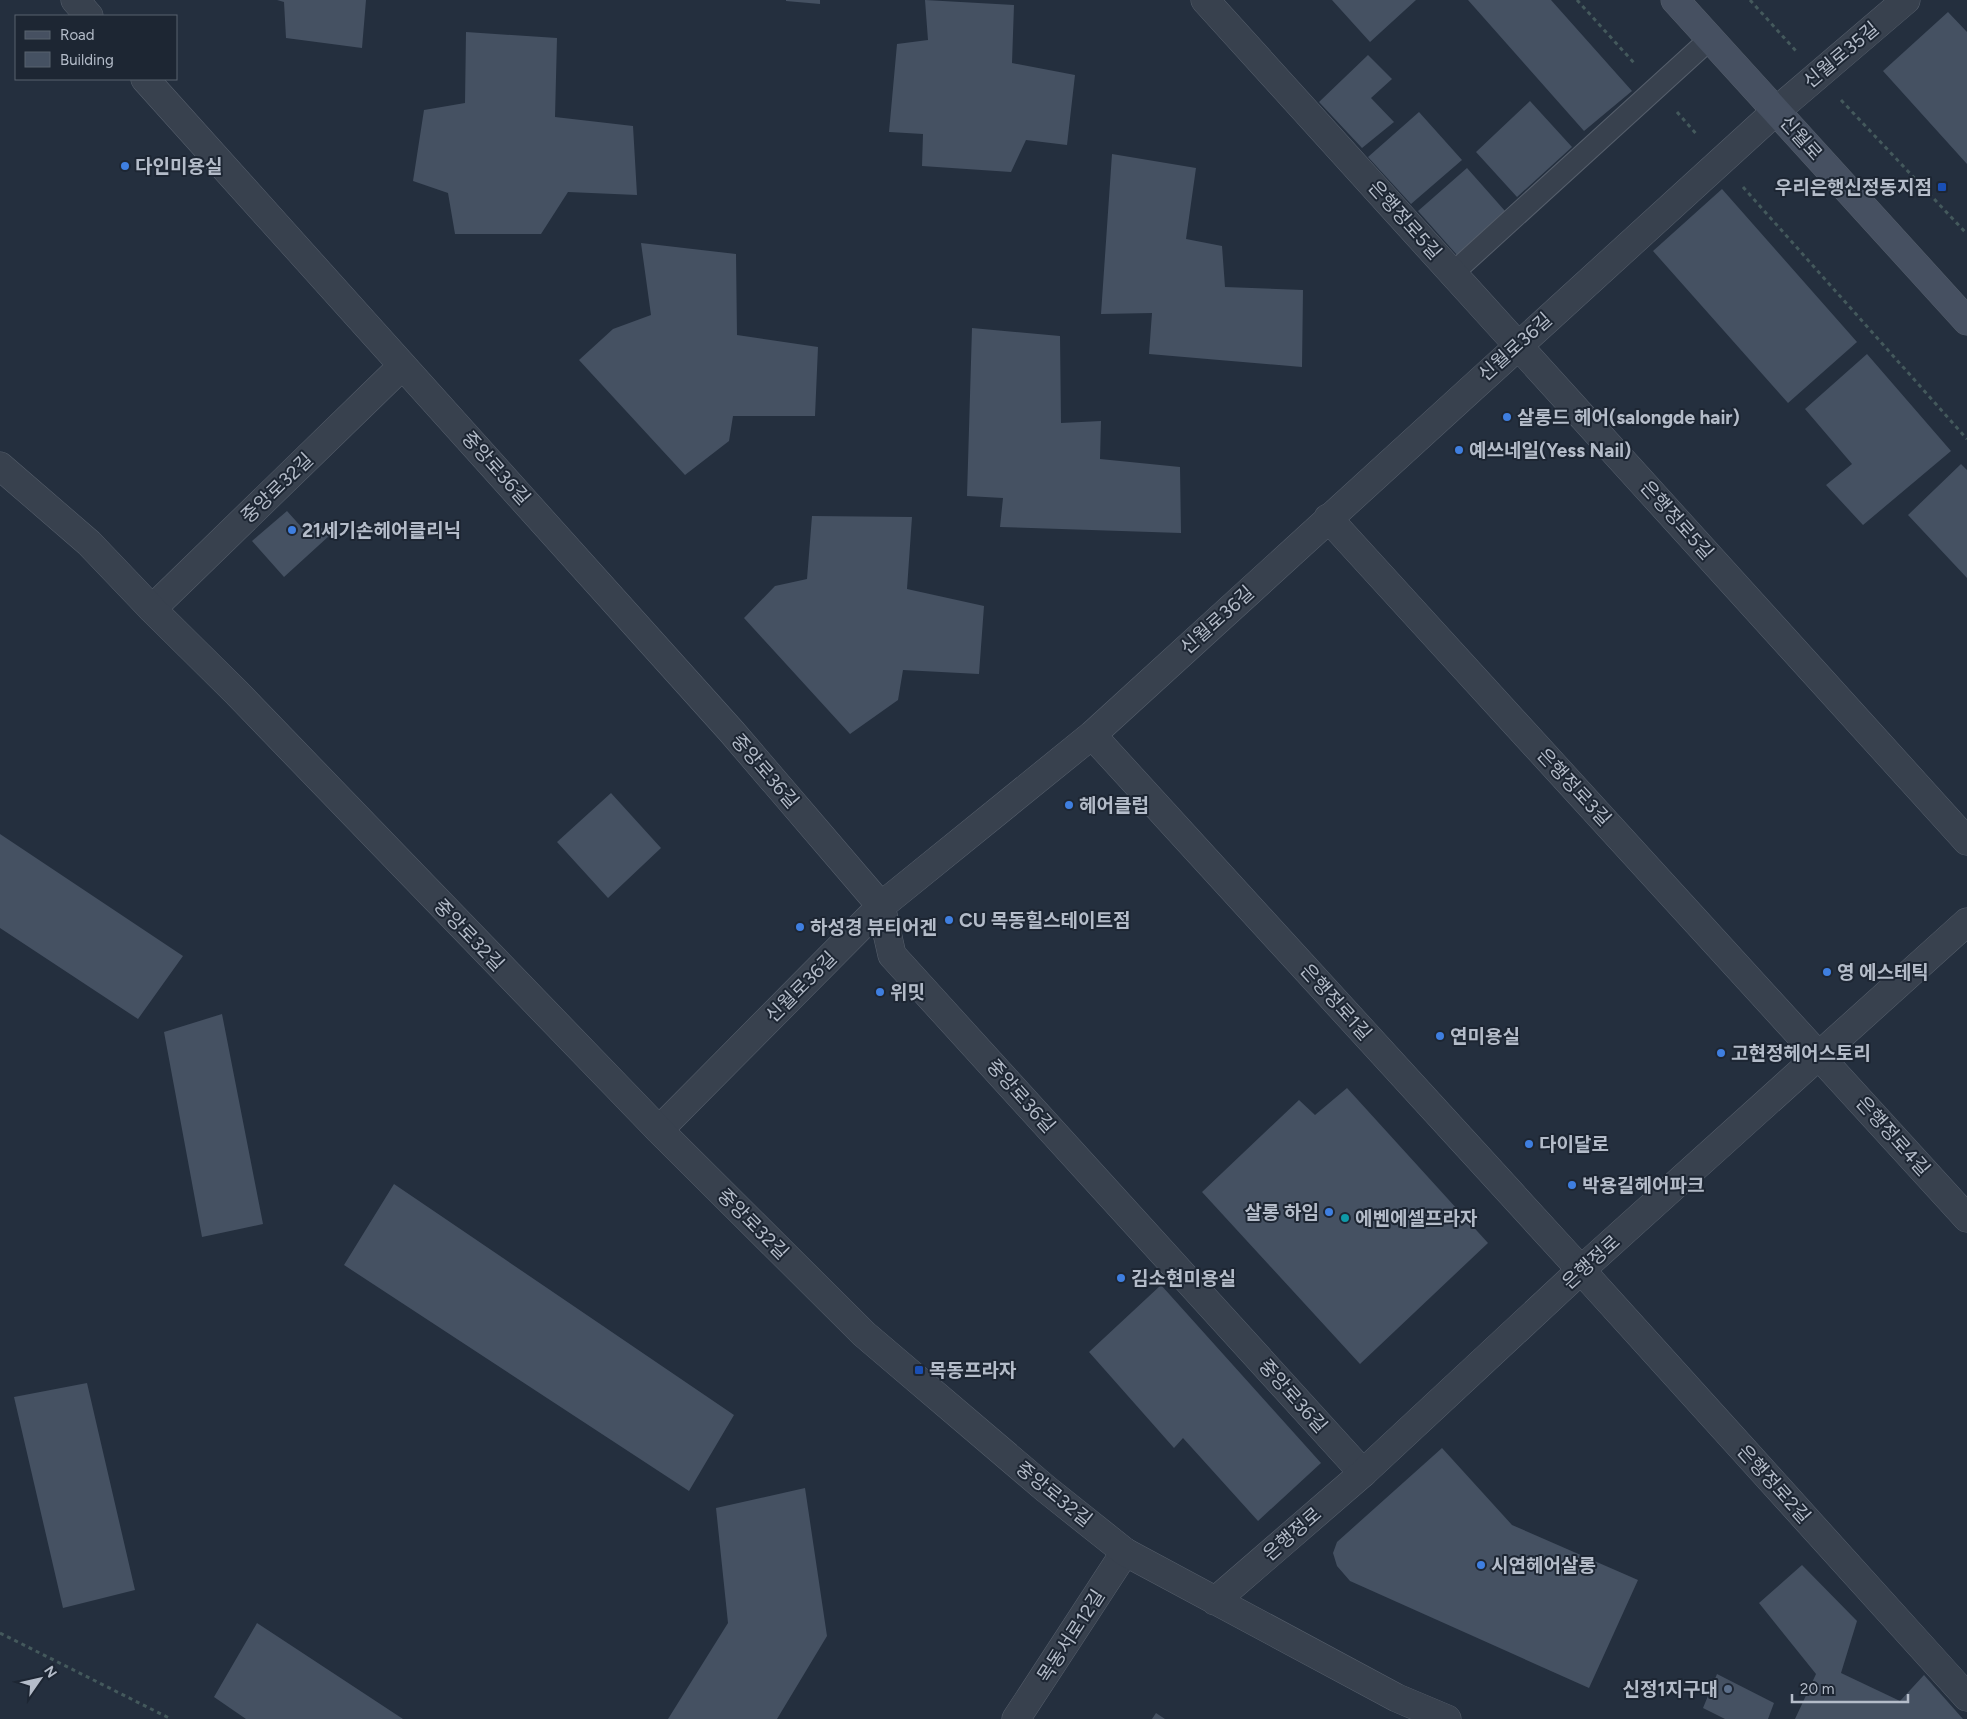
<svg xmlns="http://www.w3.org/2000/svg" width="1967" height="1719" font-family="Figtree,'Noto Sans KR',sans-serif">
	<style>
		.building { fill: #455162 }
		.lines { fill: none; stroke-linecap: round; stroke-linejoin: round }
		.service-casing { stroke: #565f6c; stroke-width: 23 }
		.minor-casing { stroke: #565f6c; stroke-width: 29 }
		.tertiary-casing { stroke: #565f6c; stroke-width: 29 }
		.secondary-casing { stroke: #565f6c; stroke-width: 29 }
		.path { stroke: #44595c; stroke-width: 3; stroke-dasharray: 4 4; stroke-linecap: butt }
		.service { stroke: #38414e; stroke-width: 21 }
		.minor { stroke: #38414e; stroke-width: 28 }
		.tertiary { stroke: #38414e; stroke-width: 28 }
		.secondary { stroke: #465061; stroke-width: 28 }
		.shop-dot { fill: #3f7fe0; stroke: #1d2633; stroke-width: 2 }
		.transit-dot { fill: #1a4fb4; stroke: #1d2633; stroke-width: 2 }
		.culture-dot { fill: #0f9aa8; stroke: #1d2633; stroke-width: 2 }
		.service-dot { fill: #5c6f8a; stroke: #1d2633; stroke-width: 2 }
		.labels { text-anchor: middle; dominant-baseline: central; stroke-width: 4; stroke-linejoin: round; paint-order: stroke }
		.street-label { font-size: 19px; fill: #b4bcc9; stroke: #1d2633 }
		.poi-label { font-size: 19px; font-weight: bold; fill: #b4bcc9; stroke: #1d2633; text-anchor: start }
	</style>
	<rect width="100%" height="100%" fill="#242f3e"/>
	<!-- building -->
	<path class="building" d="M277 0H366L362 48 286 38 284 2Z
		M786 0H820V4L786 1Z
		M925 0 1014 5 1012 63 1075 75 1067 145 1026 140 1011 172 922 166 923 134 889 132 897 44 928 40Z
		M1332 0H1416L1370 42Z
		M1468 0H1551L1632 91 1584 131Z
		M1948 12 1967 32V164L1883 71Z
		M466 32 557 38 555 117 633 126 637 195 568 192 541 234H455L448 193 413 181 424 110 465 103Z
		M1368 55 1392 79 1371 98 1394 122 1362 148 1319 102Z
		M1530 101 1572 147 1517 197 1476 152Z
		M1419 112 1462 160 1411 204 1368 157Z
		M1112 154 1196 168 1186 239 1222 246 1225 287 1303 290 1302 367 1149 354 1152 313 1101 314Z
		M1467 168 1505 211 1457 255 1418 211Z
		M1722 189 1857 342 1788 403 1653 251Z
		M641 243 736 254 737 335 818 347 815 416H733L729 441 685 475 579 360 613 329 651 315Z
		M972 328 1060 336 1061 423 1101 421 1100 459 1180 467 1181 533 1000 527 1003 498 967 496Z
		M1867 354 1951 451 1863 525 1826 485 1852 464 1805 409Z
		M1961 464 1967 470V578L1908 515Z
		M287 511 304 530 315 521 329 536 284 577 252 541Z
		M812 516 912 517 907 589 984 606 979 674 903 670 898 700 850 734 744 618 775 586 807 579Z
		M611 793 661 848 608 898 557 842Z
		M0 834 183 956 138 1019 0 928Z
		M222 1014 263 1224 202 1237 164 1032Z
		M1347 1088 1488 1243 1360 1364 1202 1192 1299 1100 1315 1115Z
		M394 1184 734 1415 689 1491 344 1265Z
		M1161 1285 1321 1463 1258 1521 1183 1438 1174 1448 1089 1352Z
		M87 1383 135 1590 63 1608 14 1397Z
		M1442 1448 1512 1525 1638 1580 1589 1688 1350 1581 1337 1566 1333 1553 1337 1542Z
		M805 1488 827 1636 777 1719H668L728 1623 716 1508Z
		M1802 1565 1857 1621 1841 1673 1900 1701 1924 1675 1963 1719H1795L1816 1674 1759 1603Z
		M257 1623 403 1719H246L214 1697Z
		M1717 1674 1774 1703 1768 1719H1725L1703 1708Z
		M1156 1713 1165 1719H1152Z"/>
	<g class="lines">
		<defs>
			<path id="service" d="M1453 273 1710 39"/>
			<path id="minor" d="M75 0 89 16
				M1205 0 1967 841
				M145 79 732 732 881 906 892 955 1363 1473
				M1328 518 1967 1218
				M152 609 402 366
				M1092 735 1581 1270 1967 1697
				M659 1130 881 906 1092 735 1776 111 1906 0
				M1016 1719 1125 1552"/>
			<path id="tertiary" d="M0 466 89 543 152 609 236 692 659 1130 864 1334 1046 1489 1125 1552 1397 1698 1447 1719
				M1215 1601 1363 1473 1581 1270 1967 922"/>
			<path id="secondary" d="M1675 0 1967 321"/>
		</defs>
		<!-- service casing -->
		<use href="#service" class="service-casing"/>
		<!-- minor casing -->
		<use href="#minor" class="minor-casing"/>
		<!-- tertiary casing -->
		<use href="#tertiary" class="tertiary-casing"/>
		<!-- secondary casing -->
		<use href="#secondary" class="secondary-casing"/>
		<!-- path -->
		<path class="path" d="M1577 0 1635 64
			M1750 0 1796 51
			M1841 100 1967 234
			M1677 112 1698 136
			M1743 187 1967 439
			M0 1633 171 1719"/>
		<!-- service -->
		<use href="#service" class="service"/>
		<!-- minor -->
		<use href="#minor" class="minor"/>
		<!-- tertiary -->
		<use href="#tertiary" class="tertiary"/>
		<!-- secondary -->
		<use href="#secondary" class="secondary"/>
	</g>
	<!-- markers -->
	<g class="shop-dot">
		<circle cx="125" cy="166" r="5"/>
		<circle cx="1507" cy="417" r="5"/>
		<circle cx="1459" cy="450" r="5"/>
		<circle cx="292" cy="530" r="5"/>
		<circle cx="1069" cy="805" r="5"/>
		<circle cx="949" cy="920" r="5"/>
		<circle cx="800" cy="927" r="5"/>
		<circle cx="1827" cy="972" r="5"/>
		<circle cx="880" cy="992" r="5"/>
		<circle cx="1440" cy="1036" r="5"/>
		<circle cx="1721" cy="1053" r="5"/>
		<circle cx="1529" cy="1144" r="5"/>
		<circle cx="1572" cy="1185" r="5"/>
		<circle cx="1329" cy="1212" r="5"/>
		<circle cx="1121" cy="1278" r="5"/>
		<circle cx="1481" cy="1565" r="5"/>
	</g>
	<g class="transit-dot">
		<rect x="1937" y="182" width="10" height="10" rx="2.5"/>
		<rect x="914" y="1365" width="10" height="10" rx="2.5"/>
	</g>
	<circle class="culture-dot" cx="1345" cy="1218" r="5"/>
	<circle class="service-dot" cx="1728" cy="1689" r="5"/>
	<g class="labels">
		<!-- street labels -->
		<g class="street-label">
			<text transform="translate(1841 55) rotate(-40)">신월로35길</text>
			<text transform="translate(1801 138) rotate(48)">신월로</text>
			<text transform="translate(1405 220) rotate(48)">은행정로5길</text>
			<text transform="translate(1515 347) rotate(-42)">신월로36길</text>
			<text transform="translate(496 468) rotate(48)">중앙로36길</text>
			<text transform="translate(277 488) rotate(-44)">중앙로32길</text>
			<text transform="translate(1677 520) rotate(48)">은행정로5길</text>
			<text transform="translate(1217 620) rotate(-42)">신월로36길</text>
			<text transform="translate(765 771) rotate(49)">중앙로36길</text>
			<text transform="translate(1574 787) rotate(47)">은행정로3길</text>
			<text transform="translate(469 935) rotate(46)">중앙로32길</text>
			<text transform="translate(801 987) rotate(-45)">신월로36길</text>
			<text transform="translate(1336 1002) rotate(48)">은행정로1길</text>
			<text transform="translate(1021 1096) rotate(48)">중앙로36길</text>
			<text transform="translate(1893 1136) rotate(48)">은행정로4길</text>
			<text transform="translate(753 1224) rotate(45)">중앙로32길</text>
			<text transform="translate(1591 1262) rotate(-42)">은행정로</text>
			<text transform="translate(1293 1396) rotate(48)">중앙로36길</text>
			<text transform="translate(1774 1484) rotate(48)">은행정로2길</text>
			<text transform="translate(1054 1494) rotate(39)">중앙로32길</text>
			<text transform="translate(1292 1534) rotate(-41)">은행정로</text>
			<text transform="translate(1071 1636) rotate(-57)">목동서로12길</text>
		</g>
		<!-- poi labels -->
		<g class="poi-label">
			<text x="135" y="166">다인미용실</text>
			<text x="1932" y="187" text-anchor="end">우리은행신정동지점</text>
			<text x="1517" y="417">살롱드 헤어(salongde hair)</text>
			<text x="1469" y="450">예쓰네일(Yess Nail)</text>
			<text x="302" y="530">21세기손헤어클리닉</text>
			<text x="1079" y="805">헤어클럽</text>
			<text x="959" y="920">CU 목동힐스테이트점</text>
			<text x="810" y="927">하성경 뷰티어겐</text>
			<text x="1837" y="972">영 에스테틱</text>
			<text x="890" y="992">위밋</text>
			<text x="1450" y="1036">연미용실</text>
			<text x="1731" y="1053">고현정헤어스토리</text>
			<text x="1539" y="1144">다이달로</text>
			<text x="1582" y="1185">박용길헤어파크</text>
			<text x="1319" y="1212" text-anchor="end">살롱 하임</text>
			<text x="1355" y="1218">에벤에셀프라자</text>
			<text x="1131" y="1278">김소현미용실</text>
			<text x="929" y="1370">목동프라자</text>
			<text x="1491" y="1565">시연헤어살롱</text>
			<text x="1718" y="1689" text-anchor="end">신정1지구대</text>
		</g>
	</g>
	<!-- legend -->
	<rect x="15" y="15" width="162" height="65" fill="#1d2633" stroke="#59626f"/>
	<rect x="25" y="31" width="25" height="8" fill="#465061" stroke="#59626f"/>
	<text x="60" y="40" font-size="15" fill="#b4bcc9">Road</text>
	<rect x="25" y="52" width="25" height="15" fill="#455162" stroke="#59626f"/>
	<text x="60" y="65" font-size="15" fill="#b4bcc9">Building</text>
	<!-- north arrow -->
	<g transform="translate(40 1679) rotate(56)" stroke="#1d2633" stroke-width="4" paint-order="stroke">
	<path d="M0-4L9 19L0 12L-9 19Z" fill="#b4bcc9"/>
	<text y="-8" font-size="14" font-weight="bold" text-anchor="middle" fill="#b4bcc9">N</text>
	</g>
	<!-- scale -->
	<path d="M1792 1694v8h116v-8" fill="none" stroke="#b4bcc9" stroke-width="2.5"/>
	<text x="1800" y="1694" font-size="15" fill="#b4bcc9" stroke="#1d2633" stroke-width="4" paint-order="stroke">20 m</text>
</svg>
